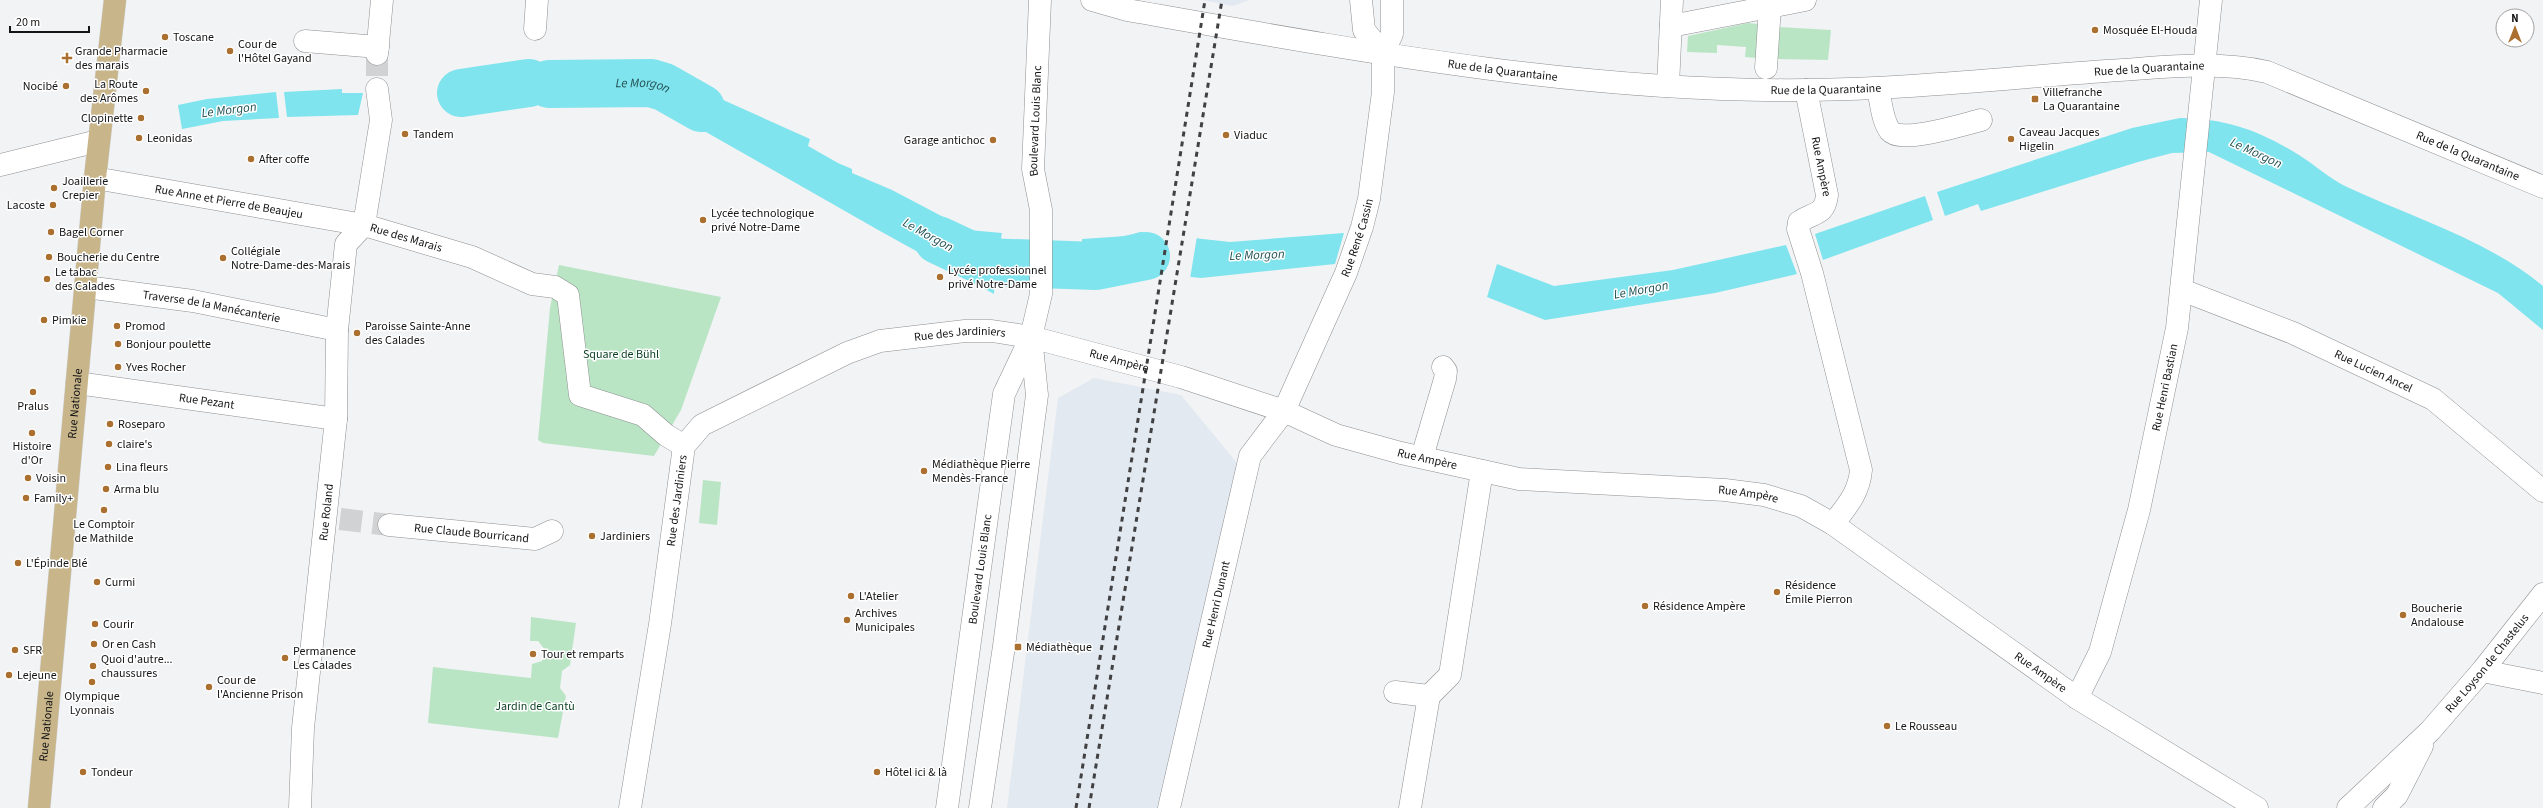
<svg xmlns="http://www.w3.org/2000/svg" width="2543" height="808" font-family="'Source Sans 3',sans-serif">
	<style>
		.built { fill: #e2e9f0 }
		.green { fill: #b9e5c5 }
		.water { fill: #7fe4ed }
		.pier { fill: #f2f3f5 }
		.lines { fill: none; stroke-linecap: round; stroke-linejoin: round }
		.river { stroke: #7fe4ed; stroke-width: 48 }
		.minor-tunnel { stroke: #d1d2d3; stroke-width: 22; stroke-dasharray: 22 11; stroke-linecap: butt }
		.minor-casing { stroke: #8e8f91; stroke-width: 23 }
		.major-casing { stroke: #d0d0d0; stroke-width: 23 }
		.minor { stroke: #fff; stroke-width: 22 }
		.major { stroke: #c8b68a; stroke-width: 22 }
		.rail { stroke: #414143; stroke-width: 3; stroke-dasharray: 5 5; stroke-linecap: butt }
		.poi-dot { fill: #ab7030; stroke: #fff; stroke-width: 1.5 }
		.labels { text-anchor: middle; dominant-baseline: central; stroke-width: 3; stroke-linejoin: round; paint-order: stroke }
		.poi-label { font-size: 12px; fill: #141415; stroke: #fff; text-anchor: start }
		.street-label { font-size: 12px; fill: #141415; stroke: #fff }
		.park-label { font-size: 12px; fill: #083d20; stroke: #fff }
		.water-label { font-size: 13px; font-style: italic; fill: #245256; stroke: #fff }
	</style>
	<rect width="100%" height="100%" fill="#f2f3f5"/>
	<!-- built -->
	<path class="built" d="M1202 0H1249L1233 6Z
		M1094 378 1181 395 1242 469 1162 808H1007L1058 398Z"/>
	<!-- green -->
	<path class="green" d="M1748 23 1758 24 1757 58 1745 57 1746 47 1717 45V53L1687 52 1688 36Z
		M1779 27 1831 30 1828 60 1776 59Z
		M559 265 721 297 681 410 654 456 543 443 538 440 550 308Z
		M703 480 721 482 717 525 699 523Z
		M531 617 576 623 570 665 562 671 560 688 566 696 558 738 428 723 433 667 531 678 532 664 542 661 546 651 538 641H530Z"/>
	<!-- water -->
	<path class="water" d="M652 68 810 139 808 146 838 163 852 169V173L892 190 968 230 1002 233 994 294 880 231 655 103 627 97Z
		M342 89V93H363L358 115 287 117 284 92Z
		M276 92 279 118 223 121 182 129 178 105 207 99Z
		M2180 118C2228 119 2258 130 2299 155 2315 165 2330 179 2347 187 2413 218 2486 239 2543 286V330L2498 293 2209 152 2172 153 2138 162 1981 211 1978 204 1945 216 1937 192 2132 128Z
		M1925 196 1933 220 1823 260 1815 234Z
		M1140 232 1230 242 1344 233 1335 264 1201 278 1142 272 1126 273 1081 288 1082 239 1127 236Z
		M1786 245 1797 274 1715 293 1545 320 1487 297 1497 264 1554 286 1673 270Z"/>
	<!-- pier -->
	<path class="pier" d="M1145 230 1197 236 1190 279 1150 275 1156 234 1147 275H1135Z
		M1002 233 1004 234 996 293 994 294Z
		M1080 239H1082V266L1081 288H1079Z"/>
	<g class="lines">
		<!-- river -->
		<g class="river">
			<path id="s1" d="M549 84 651 83 664 87 701 108"/>
			<path d="M461 93 529 83"/>
			<path d="M938 240 985 262 1096 266 1146 256"/>
		</g>
		<!-- minor-tunnel -->
		<path class="minor-tunnel" d="M377 54V89
			M340 519 389 525"/>
		<defs>
			<g id="minor">
				<path id="s2" d="M1092 0 1127 10C1349 49 1582 93 1807 90 1907 89 2007 78 2106 71 2159 68 2215 60 2267 72L2543 187"/>
				<path d="M1361 0 1364 30 1383 53"/>
				<path d="M1671 26 1805 0"/>
				<path d="M535 29 537 0"/>
				<path d="M305 41 378 47"/>
				<path d="M377 54 382 0"/>
				<path d="M1766 68 1770 6"/>
				<path d="M1668 86 1672 0"/>
				<path d="M1878 89C1881 102 1882 120 1890 131 1901 144 1965 124 1981 120"/>
				<path id="s3" d="M1806 90 1827 195C1825 216 1813 212 1799 222L1798 229 1812 273 1861 470C1859 493 1847 506 1833 524"/>
				<path d="M0 165 98 141"/>
				<path id="s4" d="M95 178 364 225 472 257 532 284 555 287 568 295 580 395 643 415 666 435 684 446"/>
				<path d="M364 225 381 120 377 89"/>
				<path id="s5" d="M86 287 193 301 337 330"/>
				<path id="s6" d="M2182 290 2293 333 2433 399 2543 491"/>
				<path id="s7" d="M77 383 336 419"/>
				<path d="M1422 457 1445 379 1446 371 1443 367"/>
				<path id="s8" d="M389 525 535 539 552 531"/>
				<path d="M2482 671 2543 683"/>
				<path d="M1395 692 1429 696 1450 675 1482 471"/>
				<path id="s9" d="M2077 698 2100 652 2139 510 2177 328 2211 0"/>
				<path id="s10" d="M300 808 303 728 336 419 337 330 346 244 364 225"/>
				<path id="s11" d="M630 808 660 624 684 446 702 425 847 353 880 341 965 331H992L1031 337 1181 377 1284 411 1336 435 1401 453 1519 479 1725 490 1764 495 1801 506 1833 524 2077 698 2257 808"/>
				<path id="s12" d="M947 808 1004 394 1031 337 1041 294V210L1033 169 1040 0"/>
				<path d="M980 808 1004 646 1037 395 1031 337"/>
				<path id="s13" d="M1169 808 1250 456 1284 411 1346 273 1362 227 1369 199 1383 92V53L1392 34V0"/>
				<path d="M1410 808 1429 696"/>
				<path id="s14" d="M2348 808 2430 731 2482 671 2543 594"/>
				<path d="M2384 808 2397 795 2422 746"/>
			</g>
			<g id="major">
				<path id="s15" d="M39 808 95 178 115 0"/>
			</g>
		</defs>
		<!-- minor casing -->
		<use href="#minor" class="minor-casing"/>
		<!-- major casing -->
		<use href="#major" class="major-casing"/>
		<!-- minor -->
		<use href="#minor" class="minor"/>
		<!-- major -->
		<use href="#major" class="major"/>
		<!-- rail -->
		<path class="rail" d="M1076 808 1205 0
			M1089 808 1222 0"/>
	</g>
	<!-- markers -->
	<g class="poi-dot">
		<circle cx="2095" cy="30" r="4"/>
		<circle cx="165" cy="37" r="4"/>
		<circle cx="230" cy="51" r="4"/>
		<path d="M65 52h4v4h4v4h-4v4h-4v-4h-4v-4h4z"/>
		<circle cx="66" cy="86" r="4"/>
		<circle cx="146" cy="91" r="4"/>
		<rect x="2031" y="95" width="8" height="8" rx="2"/>
		<circle cx="141" cy="118" r="4"/>
		<circle cx="405" cy="134" r="4"/>
		<circle cx="1226" cy="135" r="4"/>
		<circle cx="139" cy="138" r="4"/>
		<circle cx="2011" cy="139" r="4"/>
		<circle cx="993" cy="140" r="4"/>
		<circle cx="251" cy="159" r="4"/>
		<circle cx="54" cy="188" r="4"/>
		<circle cx="53" cy="205" r="4"/>
		<circle cx="703" cy="220" r="4"/>
		<circle cx="51" cy="232" r="4"/>
		<circle cx="49" cy="257" r="4"/>
		<circle cx="223" cy="258" r="4"/>
		<circle cx="940" cy="277" r="4"/>
		<circle cx="47" cy="279" r="4"/>
		<circle cx="44" cy="320" r="4"/>
		<circle cx="117" cy="326" r="4"/>
		<circle cx="357" cy="333" r="4"/>
		<circle cx="118" cy="344" r="4"/>
		<circle cx="118" cy="367" r="4"/>
		<circle cx="33" cy="392" r="4"/>
		<circle cx="110" cy="424" r="4"/>
		<circle cx="32" cy="433" r="4"/>
		<circle cx="109" cy="444" r="4"/>
		<circle cx="108" cy="467" r="4"/>
		<circle cx="924" cy="471" r="4"/>
		<circle cx="28" cy="478" r="4"/>
		<circle cx="106" cy="489" r="4"/>
		<circle cx="26" cy="498" r="4"/>
		<circle cx="104" cy="510" r="4"/>
		<circle cx="592" cy="536" r="4"/>
		<circle cx="18" cy="563" r="4"/>
		<circle cx="97" cy="582" r="4"/>
		<circle cx="1777" cy="592" r="4"/>
		<circle cx="851" cy="596" r="4"/>
		<circle cx="1645" cy="606" r="4"/>
		<circle cx="2403" cy="615" r="4"/>
		<circle cx="847" cy="620" r="4"/>
		<circle cx="95" cy="624" r="4"/>
		<circle cx="94" cy="644" r="4"/>
		<rect x="1014" y="643" width="8" height="8" rx="2"/>
		<circle cx="15" cy="650" r="4"/>
		<circle cx="533" cy="654" r="4"/>
		<circle cx="285" cy="658" r="4"/>
		<circle cx="93" cy="666" r="4"/>
		<circle cx="9" cy="675" r="4"/>
		<circle cx="92" cy="682" r="4"/>
		<circle cx="209" cy="687" r="4"/>
		<circle cx="1887" cy="726" r="4"/>
		<circle cx="83" cy="772" r="4"/>
		<circle cx="877" cy="772" r="4"/>
	</g>
	<g class="labels">
		<!-- poi labels -->
		<g class="poi-label">
			<text x="2103" y="30">Mosquée El-Houda</text>
			<text x="173" y="37">Toscane</text>
			<text x="238" y="44">Cour de<tspan x="238" dy="14">l'Hôtel Gayand</tspan></text>
			<text x="75" y="51">Grande Pharmacie<tspan x="75" dy="14">des marais</tspan></text>
			<text x="138" y="84" text-anchor="end">La Route<tspan x="138" dy="14">des Arômes</tspan></text>
			<text x="58" y="86" text-anchor="end">Nocibé</text>
			<text x="2043" y="92">Villefranche<tspan x="2043" dy="14">La Quarantaine</tspan></text>
			<text x="133" y="118" text-anchor="end">Clopinette</text>
			<text x="2019" y="132">Caveau Jacques<tspan x="2019" dy="14">Higelin</tspan></text>
			<text x="413" y="134">Tandem</text>
			<text x="1234" y="135">Viaduc</text>
			<text x="147" y="138">Leonidas</text>
			<text x="985" y="140" text-anchor="end">Garage antichoc</text>
			<text x="259" y="159">After coffe</text>
			<text x="62" y="181">Joaillerie<tspan x="62" dy="14">Crepier</tspan></text>
			<text x="45" y="205" text-anchor="end">Lacoste</text>
			<text x="711" y="213">Lycée technologique<tspan x="711" dy="14">privé Notre-Dame</tspan></text>
			<text x="59" y="232">Bagel Corner</text>
			<text x="231" y="251">Collégiale<tspan x="231" dy="14">Notre-Dame-des-Marais</tspan></text>
			<text x="57" y="257">Boucherie du Centre</text>
			<text x="948" y="270">Lycée professionnel<tspan x="948" dy="14">privé Notre-Dame</tspan></text>
			<text x="55" y="272">Le tabac<tspan x="55" dy="14">des Calades</tspan></text>
			<text x="52" y="320">Pimkie</text>
			<text x="125" y="326">Promod</text>
			<text x="365" y="326">Paroisse Sainte-Anne<tspan x="365" dy="14">des Calades</tspan></text>
			<text x="126" y="344">Bonjour poulette</text>
			<text x="126" y="367">Yves Rocher</text>
			<text x="33" y="406" text-anchor="middle">Pralus</text>
			<text x="118" y="424">Roseparo</text>
			<text x="117" y="444">claire's</text>
			<text x="32" y="446" text-anchor="middle">Histoire<tspan x="32" dy="14">d'Or</tspan></text>
			<text x="932" y="464">Médiathèque Pierre<tspan x="932" dy="14">Mendès-France</tspan></text>
			<text x="116" y="467">Lina fleurs</text>
			<text x="36" y="478">Voisin</text>
			<text x="114" y="489">Arma blu</text>
			<text x="34" y="498">Family+</text>
			<text x="104" y="524" text-anchor="middle">Le Comptoir<tspan x="104" dy="14">de Mathilde</tspan></text>
			<text x="600" y="536">Jardiniers</text>
			<text x="26" y="563">L'Épinde Blé</text>
			<text x="105" y="582">Curmi</text>
			<text x="1785" y="585">Résidence<tspan x="1785" dy="14">Émile Pierron</tspan></text>
			<text x="859" y="596">L'Atelier</text>
			<text x="1653" y="606">Résidence Ampère</text>
			<text x="2411" y="608">Boucherie<tspan x="2411" dy="14">Andalouse</tspan></text>
			<text x="855" y="613">Archives<tspan x="855" dy="14">Municipales</tspan></text>
			<text x="103" y="624">Courir</text>
			<text x="102" y="644">Or en Cash</text>
			<text x="1026" y="647">Médiathèque</text>
			<text x="23" y="650">SFR</text>
			<text x="293" y="651">Permanence<tspan x="293" dy="14">Les Calades</tspan></text>
			<text x="541" y="654">Tour et remparts</text>
			<text x="101" y="659">Quoi d'autre...<tspan x="101" dy="14">chaussures</tspan></text>
			<text x="17" y="675">Lejeune</text>
			<text x="217" y="680">Cour de<tspan x="217" dy="14">l'Ancienne Prison</tspan></text>
			<text x="92" y="696" text-anchor="middle">Olympique<tspan x="92" dy="14">Lyonnais</tspan></text>
			<text x="1895" y="726">Le Rousseau</text>
			<text x="91" y="772">Tondeur</text>
			<text x="885" y="772">Hôtel ici &amp; là</text>
		</g>
		<!-- street labels -->
		<g class="street-label">
			<text stroke="none"><textPath href="#s2" startOffset="417">Rue de la Quarantaine</textPath></text>
			<text stroke="none"><textPath href="#s2" startOffset="1065">Rue de la Quarantaine</textPath></text>
			<text stroke="none"><textPath href="#s2" startOffset="741">Rue de la Quarantaine</textPath></text>
			<text stroke="none"><textPath href="#s12" startOffset="699">Boulevard Louis Blanc</textPath></text>
			<text stroke="none"><textPath href="#s2" startOffset="1401">Rue de la Quarantaine</textPath></text>
			<text stroke="none"><textPath href="#s3" startOffset="78">Rue Ampère</textPath></text>
			<text stroke="none"><textPath href="#s4" startOffset="136">Rue Anne et Pierre de Beaujeu</textPath></text>
			<text stroke="none"><textPath href="#s4" startOffset="317">Rue des Marais</textPath></text>
			<text stroke="none"><textPath href="#s13" startOffset="606">Rue René Cassin</textPath></text>
			<text stroke="none"><textPath href="#s5" startOffset="127">Traverse de la Manécanterie</textPath></text>
			<text stroke="none"><textPath href="#s11" startOffset="671">Rue des Jardiniers</textPath></text>
			<text stroke="none"><textPath href="#s11" startOffset="834">Rue Ampère</textPath></text>
			<text stroke="none"><textPath href="#s6" startOffset="208">Rue Lucien Ancel</textPath></text>
			<text stroke="none"><textPath href="#s9" startOffset="324">Rue Henri Bastian</textPath></text>
			<text stroke="none"><textPath href="#s7" startOffset="131">Rue Pezant</textPath></text>
			<text stroke="none"><textPath href="#s15" startOffset="406">Rue Nationale</textPath></text>
			<text stroke="none"><textPath href="#s11" startOffset="1158">Rue Ampère</textPath></text>
			<text stroke="none"><textPath href="#s11" startOffset="1482">Rue Ampère</textPath></text>
			<text stroke="none"><textPath href="#s11" startOffset="311">Rue des Jardiniers</textPath></text>
			<text stroke="none"><textPath href="#s10" startOffset="297">Rue Roland</textPath></text>
			<text stroke="none"><textPath href="#s8" startOffset="83">Rue Claude Bourricand</textPath></text>
			<text stroke="none"><textPath href="#s12" startOffset="241">Boulevard Louis Blanc</textPath></text>
			<text stroke="none"><textPath href="#s13" startOffset="209">Rue Henri Dunant</textPath></text>
			<text stroke="none"><textPath href="#s14" startOffset="201">Rue Loyson de Chastelus</textPath></text>
			<text stroke="none"><textPath href="#s11" startOffset="1828">Rue Ampère</textPath></text>
			<text stroke="none"><textPath href="#s15" startOffset="82">Rue Nationale</textPath></text>
		</g>
		<!-- park labels -->
		<g class="park-label">
			<text x="621" y="354">Square de Bühl</text>
			<text x="535" y="706">Jardin de Cantù</text>
		</g>
		<!-- water labels -->
		<g class="water-label">
			<text stroke="none"><textPath href="#s1" startOffset="94">Le Morgon</textPath></text>
			<text transform="translate(229 110) rotate(-7)">Le Morgon</text>
			<text transform="translate(2256 153) rotate(25)">Le Morgon</text>
			<text transform="translate(928 235) rotate(29)">Le Morgon</text>
			<text transform="translate(1257 255) rotate(-2)">Le Morgon</text>
			<text transform="translate(1641 290) rotate(-10)">Le Morgon</text>
		</g>
	</g>
	<!-- north arrow -->
	<g transform="translate(2515 28)"><circle r="19" fill="#ffffff" stroke="#a1a1a1"/>
	<path d="M0-3L7 15L0 10L-7 15Z" fill="#ab7030"/>
	<text y="-6" font-size="11" font-weight="bold" text-anchor="middle" fill="#141415">N</text>
	</g>
	<!-- scale -->
	<path d="M10 26v6h79v-6" fill="none" stroke="#141415" stroke-width="2"/>
	<text x="16" y="26" font-size="12" fill="#141415" stroke="#ffffff" stroke-width="3" paint-order="stroke">20 m</text>
</svg>
